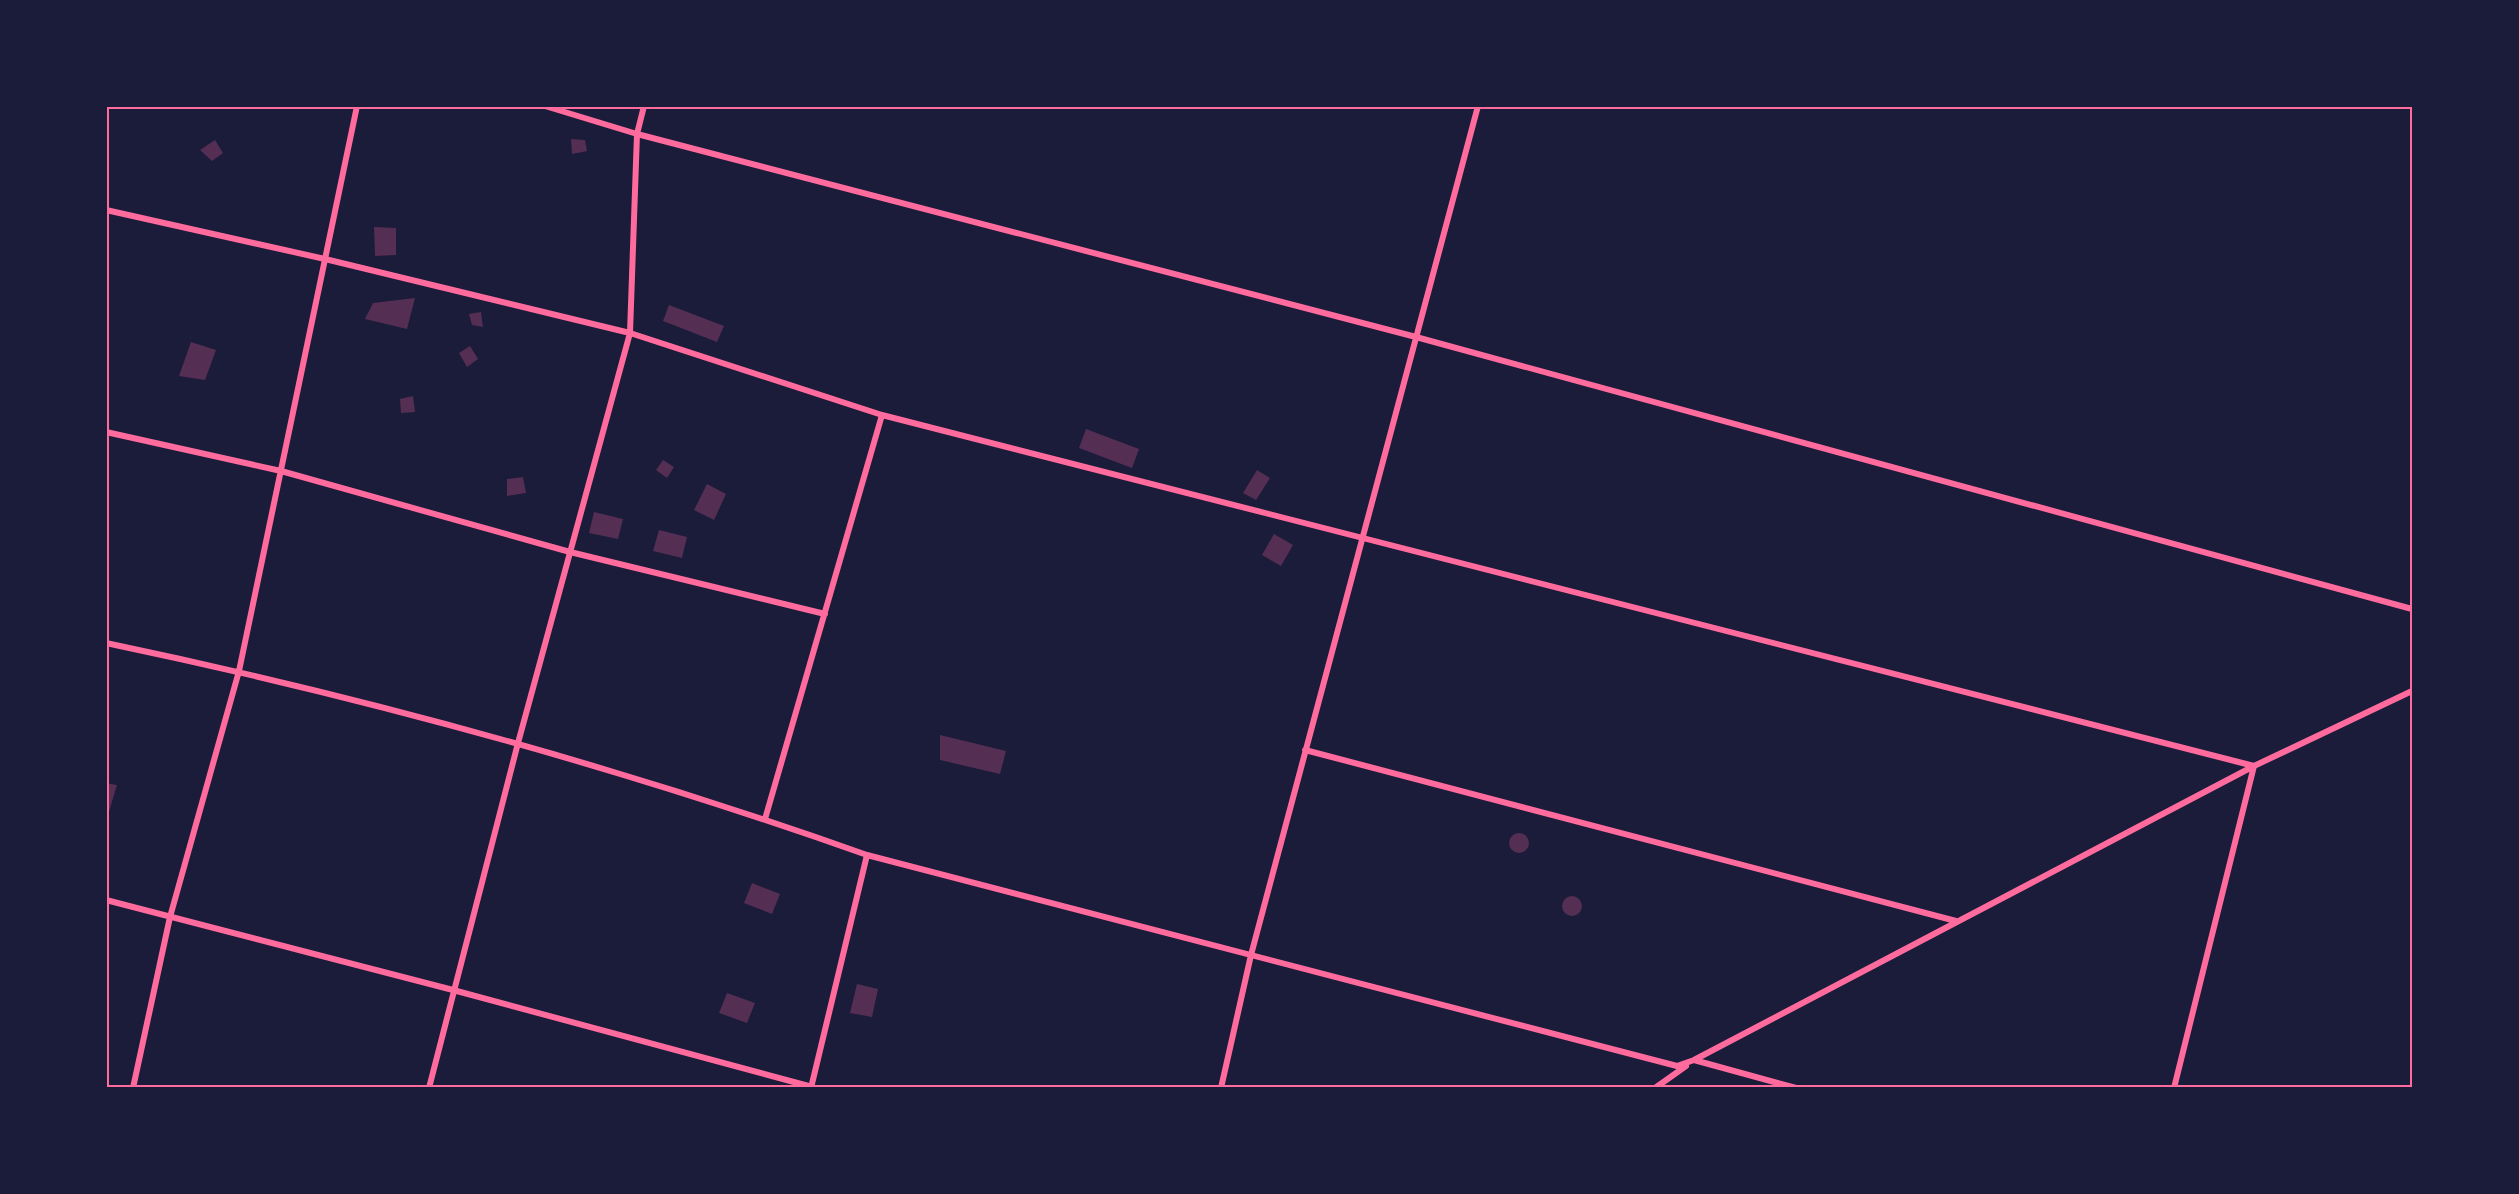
<svg xmlns="http://www.w3.org/2000/svg" width="2519" height="1194" font-family="Commissioner,sans-serif">
	<style>
		.building { fill: #542f53 }
		.lines { fill: none; stroke-linecap: round; stroke-linejoin: round }
		.minor { stroke: #ff6b9d; stroke-width: 6 }
		.neatline { fill: none; stroke: #ff6b9d; stroke-width: 2 }
	</style>
	<rect width="100%" height="100%" fill="#1b1b3a"/>
	<!-- building -->
	<path class="building" d="M571 139 585 140 587 151 572 154Z
		M215 140 223 153 212 161 200 150Z
		M374 227 396 228V255L375 256Z
		M415 298 407 329 365 319 373 303Z
		M669 305 724 326 717 342 663 321Z
		M481 312 483 327 472 325 469 314Z
		M191 342 216 350 205 380 179 376Z
		M470 346 478 359 467 367 459 353Z
		M413 396 415 412 401 413 400 399Z
		M1086 429 1139 449 1132 468 1079 448Z
		M663 460 674 467 667 478 656 470Z
		M1257 470 1270 478 1256 500 1243 493Z
		M523 477 526 493 507 496V479Z
		M707 484 726 494 714 520 694 510Z
		M594 512 623 519 618 539 589 533Z
		M659 530 687 537 682 558 653 551Z
		M1274 534 1293 545 1281 566 1262 555Z
		M940 735 1006 751 1000 774 940 760Z
		M106 783 117 785 108 815H106Z
		M1509 843a10 10 0 1 1 20 0a10 10 0 1 1-20 0Z
		M752 883 780 894 772 914 744 903Z
		M1562 906a10 10 0 1 1 20 0a10 10 0 1 1-20 0Z
		M857 984 878 989 872 1017 850 1013Z
		M727 993 755 1003 747 1023 719 1013Z"/>
	<g class="lines">
		<!-- minor -->
		<path class="minor" d="M545 106 637 134 1416 337 2412 609
			M106 210 325 259 630 333 882 415 2254 766 2174 1088
			M106 432 281 471 570 552 825 614
			M106 643C364 697 619 767 867 855L1677 1066 1694 1060 2254 766 2412 691
			M1305 750 1956 921
			M765 819 882 415
			M106 900 453 990 816 1088
			M1694 1060 1796 1088
			M133 1088 170 917 239 671 357 106
			M429 1088 518 743 630 333 637 134 644 106
			M811 1088 867 855
			M1221 1088 1251 955 1478 106
			M1655 1088 1686 1066"/>
	</g>
	<!-- border -->
	<rect width="2519" height="1194" fill="none" stroke="#1b1b3a" stroke-width="216"/>
	<rect x="108" y="108" width="2303" height="978" class="neatline"/>
</svg>
